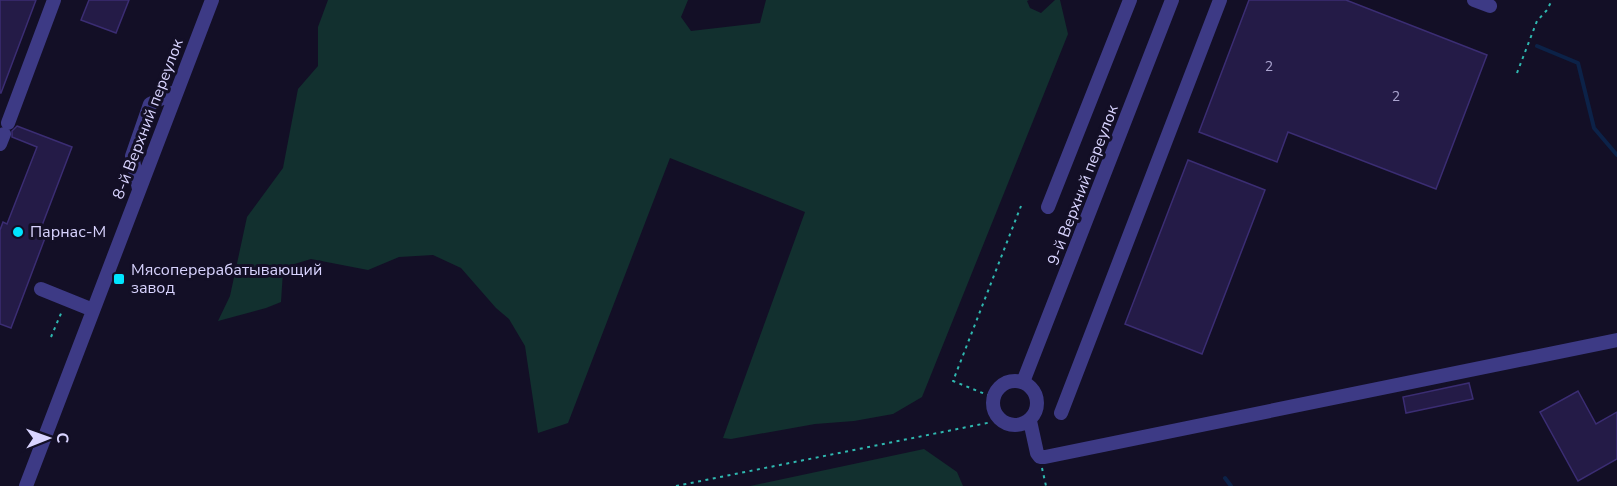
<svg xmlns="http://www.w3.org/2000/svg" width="1617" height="486" font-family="'Nunito Sans',sans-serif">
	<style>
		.green { fill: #12302f }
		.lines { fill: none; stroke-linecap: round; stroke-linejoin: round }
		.stream { stroke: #0c2248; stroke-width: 4 }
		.building { fill: #241b47; stroke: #3b2d73; stroke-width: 1.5 }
		.path { stroke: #2fb8b0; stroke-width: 2; stroke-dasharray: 3 4.5; stroke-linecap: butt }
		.minor { stroke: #3d3a85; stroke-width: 14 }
		.poi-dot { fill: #00e5ff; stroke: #130f26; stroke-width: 2 }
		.labels { text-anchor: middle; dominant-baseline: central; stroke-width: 6; stroke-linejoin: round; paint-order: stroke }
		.number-label { font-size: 14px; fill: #aca6d1 }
		.street-label { font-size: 16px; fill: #d9d4ff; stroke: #130f26 }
		.poi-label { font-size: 16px; fill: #d9d4ff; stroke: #130f26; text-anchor: start }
	</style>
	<rect width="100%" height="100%" fill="#130f26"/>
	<!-- green -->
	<path class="green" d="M328 0H688L681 17 691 31 760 23 766 0H1029L1027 1 1030 8 1041 13 1055 0H1060L1068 34 922 397 893 414 854 421 815 424 731 439 723 438 805 212 670 158 568 423 538 433 525 346 509 319 496 308 461 268 433 255 399 257 368 270 311 259 291 265 283 271 281 302 266 308 218 321 230 296 247 217 283 168 298 89 318 66V27Z
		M924 449 957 472 963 486H750Z"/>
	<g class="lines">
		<!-- stream -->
		<path class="stream" d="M1537 46 1578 63 1594 128 1617 155
			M1225 478 1231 486"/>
	</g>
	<!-- building -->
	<path class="building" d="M0 0H36L1 93H0Z
		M89 0H129L116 33 81 20Z
		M1249 0H1346L1487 55 1436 189 1288 132 1277 162 1199 132Z
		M17 126 72 147 38 236 45 238 11 328 0 324V230L3 222 7 224 37 147 12 137V131Z
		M1188 160 1265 190 1202 354 1125 324Z
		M1469 383 1473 399 1406 413 1403 397Z
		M1578 391 1596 424 1617 412V459L1578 481 1540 412Z"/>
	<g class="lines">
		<!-- path -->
		<path class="path" d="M1517 73 1537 21 1547 10 1552 0
			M51 337 62 311
			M990 396 953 381 1021 206
			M1042 468 1046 486
			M676 486 992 422"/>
		<!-- minor -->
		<path class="minor" d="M1474 0 1490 6
			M8 123 54 0
			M0 144 4 134
			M139 189 132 156 150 104 177 91
			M1048 207 1130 0
			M41 289 93 310
			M993 403a22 22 0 1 1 44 0a22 22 0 1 1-44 0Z
			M1023 382 1172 0
			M1061 413 1220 0
			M1030 421 1037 453 1040 457H1045L1617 340
			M26 486 212 0"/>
	</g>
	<!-- markers -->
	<g class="poi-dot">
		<circle cx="18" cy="232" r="6"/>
		<rect x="113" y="273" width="12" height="12" rx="3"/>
	</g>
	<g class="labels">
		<!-- number labels -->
		<g class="number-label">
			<text x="1269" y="66">2</text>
			<text x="1396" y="96">2</text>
		</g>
		<!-- street labels -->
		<g class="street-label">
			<text transform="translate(148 119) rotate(-69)">8-й Верхний переулок</text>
			<text transform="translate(1083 185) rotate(-69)">9-й Верхний переулок</text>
		</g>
		<!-- poi labels -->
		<g class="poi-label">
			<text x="30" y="232">Парнас-М</text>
			<text x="131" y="270">Мясоперерабатывающий<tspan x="131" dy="18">завод</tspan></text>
		</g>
	</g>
	<!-- north arrow -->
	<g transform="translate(48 438) rotate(89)" stroke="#130f26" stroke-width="4.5" paint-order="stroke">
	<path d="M0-4.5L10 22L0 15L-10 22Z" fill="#d9d4ff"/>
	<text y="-9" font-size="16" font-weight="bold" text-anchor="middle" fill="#d9d4ff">С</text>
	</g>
</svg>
